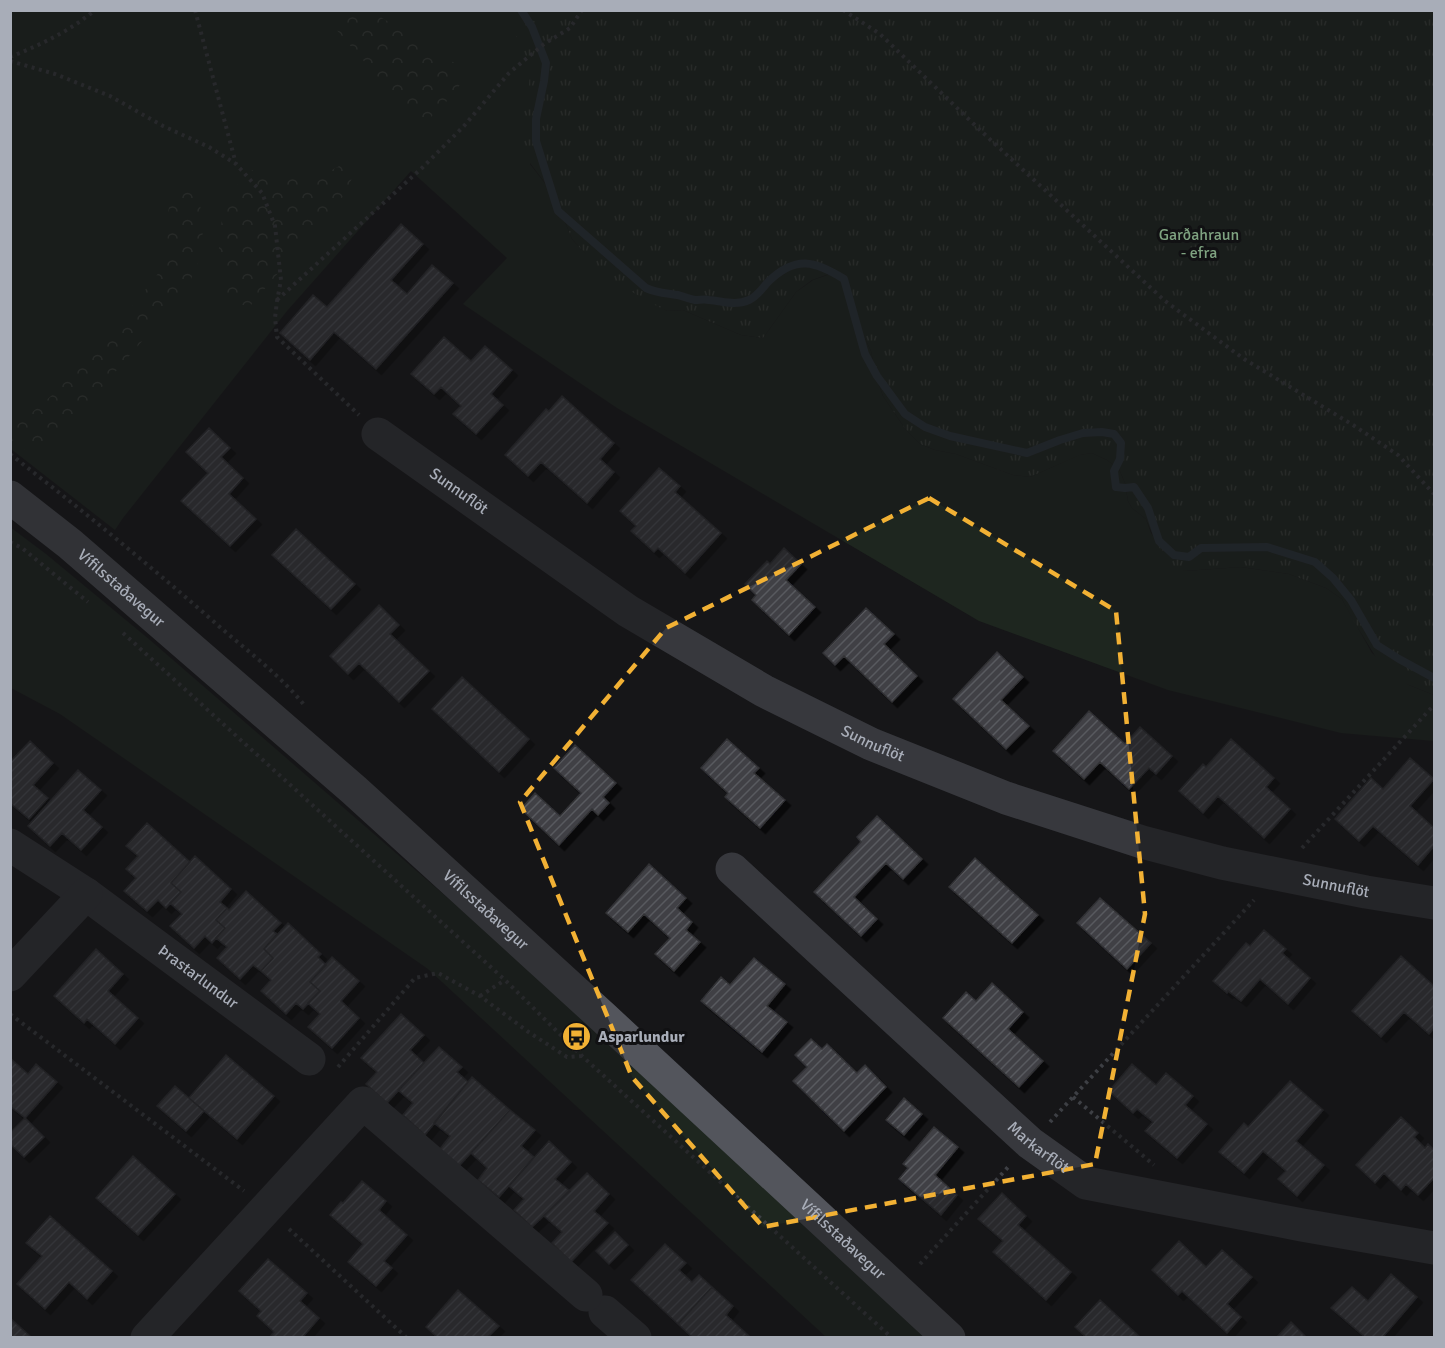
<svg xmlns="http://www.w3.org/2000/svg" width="1445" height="1348" font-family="Signika,sans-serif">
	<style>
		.green { fill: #1e261f }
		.forest { fill: url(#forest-crowns) }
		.park { fill: url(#park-tufts) }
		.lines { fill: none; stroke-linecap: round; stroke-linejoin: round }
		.stream { stroke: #2c353c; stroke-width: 8 }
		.building { fill: url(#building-hatch); stroke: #303034; stroke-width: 1.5; filter: url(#shadow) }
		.path { stroke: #3d3f44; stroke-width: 4; stroke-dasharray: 3 4.5; stroke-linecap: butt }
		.minor { stroke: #37383d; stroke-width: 33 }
		.major { stroke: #53555c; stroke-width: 33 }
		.marked { fill: none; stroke: #f2b134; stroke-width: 4.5; stroke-dasharray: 12 8; stroke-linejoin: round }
		.labels { text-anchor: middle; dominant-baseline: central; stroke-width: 6; stroke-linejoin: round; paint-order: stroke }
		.park-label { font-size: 16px; fill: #7fa381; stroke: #111113 }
		.street-label { font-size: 16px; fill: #a8adb8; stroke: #111113 }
		.poi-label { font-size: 16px; font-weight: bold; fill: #a8adb8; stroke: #111113; text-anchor: start }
	</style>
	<defs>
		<pattern id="forest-crowns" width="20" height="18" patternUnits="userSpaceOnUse" patternTransform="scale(1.5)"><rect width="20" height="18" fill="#1e261f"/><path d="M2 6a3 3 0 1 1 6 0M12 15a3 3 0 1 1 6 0" fill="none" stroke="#3c433d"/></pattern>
		<pattern id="park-tufts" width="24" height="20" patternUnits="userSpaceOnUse" patternTransform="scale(1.5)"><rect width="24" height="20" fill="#1e261f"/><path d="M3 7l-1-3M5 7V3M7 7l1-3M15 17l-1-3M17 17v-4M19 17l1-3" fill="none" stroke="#3c433d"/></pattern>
		<pattern id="building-hatch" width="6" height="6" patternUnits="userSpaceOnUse" patternTransform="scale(1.5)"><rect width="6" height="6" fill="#404145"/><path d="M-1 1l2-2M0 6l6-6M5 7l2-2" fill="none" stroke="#595a5e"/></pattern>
		<filter id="shadow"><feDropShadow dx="5.5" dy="5.5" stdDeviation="0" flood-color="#0009"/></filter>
	</defs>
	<rect width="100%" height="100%" fill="#161618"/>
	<!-- green -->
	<path class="green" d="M574 10 530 164 548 187 557 202 572 239 585 253 667 311 683 310 741 335 763 338 796 292 813 280 830 274 841 278 854 302 863 334 871 351 877 379 883 396 906 430 920 444 935 450 956 454 1013 475 1030 477 1079 455 1092 453 1107 460 1119 469 1125 483 1128 501 1132 508 1146 519 1151 533 1184 571 1241 567 1289 574 1326 588 1342 599 1372 653 1409 685 1434 695V741L1341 733 1168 690 979 621 617 408 463 304 507 258 411 171 287 311 123 518 115 530 11 449 10 11Z
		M10 527 46 554 150 640 509 951 927 1337H826L428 969 60 714 11 688Z"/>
	<!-- forest -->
	<path class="forest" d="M320 11H371L456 64 463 77 457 91 426 122 410 114Z
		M343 164 352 178 346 193 251 305H239L227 293 218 258 223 207 242 178 254 169 285 178 315 179Z
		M180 184 190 186 199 194 203 231 199 260 186 291 47 450 30 452 13 444 11 437 16 426 51 396 108 337 168 261 167 221 170 199Z"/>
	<!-- park -->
	<path class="park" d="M502 11H1434V695L1409 685 1385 672 1353 620 1342 599 1326 588 1289 574 1241 567 1184 571 1173 567 1156 543 1146 519 1132 508 1128 501 1125 483 1119 469 1107 460 1092 453 1080 455 1030 477 1013 475 956 454 935 450 920 444 906 430 883 396 877 379 871 351 863 334 854 302 841 279 829 274 812 280 796 292 763 338 741 335 683 310 667 311 653 304 620 285 600 270 572 239 557 202 548 187 530 163 527 150 519 136 521 115 529 87 530 66 520 43Z"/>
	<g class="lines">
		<!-- stream -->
		<path class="stream" d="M521 10 532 27 546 63 544 81 536 119V141L558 211 646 288C657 293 665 293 677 295 683 296 689 299 695 300 700 300 704 299 709 300 723 301 735 306 749 300 758 296 763 287 769 281 796 255 815 261 844 279L865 354 877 376 905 414 925 427 950 436 1027 453 1060 440 1083 433 1102 432 1114 434 1121 443 1120 459 1114 471 1116 487 1125 488 1134 487 1148 508 1159 541 1174 555 1189 557 1201 548 1267 547 1315 562 1333 578 1351 600 1377 645 1399 659 1434 678"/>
	</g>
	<!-- building -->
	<path class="building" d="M401 224 423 244 391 280 407 294 432 265 453 283 376 369 334 332 310 360 280 333 313 295 327 307Z
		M444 337 471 361 485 346 512 370 491 394 503 405 476 434 453 414 461 406 441 387 434 394 411 374Z
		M562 396 614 443 600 459 614 472 587 503 541 462 528 476 505 455 546 409 549 411Z
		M209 428 230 448 221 457 243 478 229 494 256 519 230 546 181 501 208 473 186 452Z
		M659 468 680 486 675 492 721 533 685 573 658 548 654 552 631 531 636 526 620 511Z
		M296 529 355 584 331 609 272 555Z
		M784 548 801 564 786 580 815 607 789 635 752 600 756 595 745 584 767 561 770 564Z
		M379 605 399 625 390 634 429 671 399 702 359 663 348 674 330 656Z
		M866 608 894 634 884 644 917 676 892 702 844 656 835 665 823 653Z
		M997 652 1023 677 1001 700 1029 726 1006 749 953 699Z
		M462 677 529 739 499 772 432 709Z
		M1089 711 1125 744 1140 727 1172 756 1156 774 1149 768 1129 789 1100 762 1084 779 1053 751Z
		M727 739 759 768 754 773 785 800 760 828 725 797 728 793 701 768Z
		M1231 739 1274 778 1266 787 1290 809 1264 838 1218 796 1203 813 1179 791 1203 764 1206 767Z
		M30 741 53 763 33 785 48 798 29 819 10 803V762Z
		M575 745 616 783 603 797 609 803 598 815 592 809 559 845 521 809 535 793 560 816 581 793 554 768Z
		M1410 758 1434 779 1410 806 1434 828V846L1418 865 1373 826 1359 841 1335 819 1371 778 1383 789Z
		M78 770 101 790 83 810 102 827 81 850 62 833 50 846 28 826Z
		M877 816 922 859 903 879 886 863 854 897 877 919 861 936 814 892 861 842 857 837Z
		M147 823 190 862 171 883 181 892 166 908 158 900 147 911 124 891 136 878 126 869 138 856 126 846Z
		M195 856 231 889 220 902 227 908 216 920 225 928 212 943 205 936 194 948 170 926 182 914 170 903 181 892 171 883Z
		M975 858 1038 915 1012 943 949 887Z
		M649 864 686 898 677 908 692 922 686 930 700 942 674 971 655 954 670 938 644 914 628 932 606 913Z
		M246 891 281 923 273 931 277 934 264 949 273 958 261 971 253 965 240 979 217 958 227 947 216 938 225 928 216 920 227 908 229 910Z
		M1100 898 1151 943 1127 969 1077 923Z
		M288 923 321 954 318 957 326 965 310 982 320 991 303 1009 296 1003 286 1014 261 991 271 980 261 971 273 958 264 949Z
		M1264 930 1286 949 1282 953 1310 978 1288 1004 1260 979 1241 1001 1228 991 1227 993 1213 981 1246 943 1250 946Z
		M96 949 123 974 108 991 138 1018 115 1044 87 1019 84 1023 54 996Z
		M1401 956 1434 986V1028L1429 1034 1404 1012 1381 1037 1352 1011Z
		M332 957 359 981 341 1001 359 1018 332 1048 308 1027 320 1014 308 1003 320 991 310 982Z
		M754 958 785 984 767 1006 787 1022 762 1052 701 1001 721 977 730 985Z
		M992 983 1023 1012 1008 1029 1043 1061 1019 1087 943 1018 966 992 976 1001Z
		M401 1014 424 1035 410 1050 424 1063 387 1103 366 1084 377 1072 361 1058Z
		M811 1039 822 1049 827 1044 857 1073 865 1065 886 1087 844 1131 793 1081 807 1067 795 1055Z
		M439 1047 462 1067 457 1072 468 1082 425 1135 403 1115 413 1103 398 1090Z
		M226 1055 274 1096 237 1139 189 1098Z
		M10 1058 28 1074 36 1064 57 1082 25 1118 10 1106Z
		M1132 1064 1156 1085 1166 1073 1193 1096 1185 1105 1207 1124 1177 1158 1145 1131 1153 1122 1137 1109 1133 1113 1109 1091Z
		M472 1077 510 1110 459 1166 440 1149 450 1136 434 1123Z
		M1290 1081 1323 1110 1296 1141 1324 1165 1297 1196 1278 1179 1286 1171 1263 1151 1244 1173 1219 1152 1244 1123 1248 1127Z
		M175 1086 204 1111 186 1131 157 1106Z
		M904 1098 922 1114 904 1135 886 1120Z
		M510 1110 535 1130 521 1146 534 1157 499 1197 478 1180 487 1168 471 1153Z
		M1401 1117 1418 1133 1414 1137 1425 1148 1428 1144 1434 1150V1178L1418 1195 1406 1184 1401 1190 1384 1173 1375 1183 1356 1165Z
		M25 1118 44 1137 24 1157 10 1144V1133Z
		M934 1127 958 1147 935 1175 957 1195 941 1215 899 1179 908 1168 903 1164Z
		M549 1141 571 1162 555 1179 570 1191 532 1227 514 1210 524 1199 509 1186Z
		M133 1156 175 1194 138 1235 96 1198Z
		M587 1173 609 1194 594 1211 608 1223 571 1262 552 1243 562 1232 544 1216Z
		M362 1181 386 1201 379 1210 407 1235 384 1261 392 1268 376 1286 348 1262 363 1244 330 1215 341 1202 343 1203Z
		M1002 1193 1026 1216 1018 1225 1071 1272 1046 1300 993 1252 1003 1241 978 1219Z
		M50 1216 112 1271 87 1299 69 1282 45 1309 17 1284 42 1256 26 1243Z
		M615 1232 628 1245 609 1264 596 1251Z
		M1179 1241 1206 1267 1222 1250 1252 1277 1227 1304 1241 1317 1227 1333 1182 1291 1178 1295 1152 1270Z
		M665 1244 686 1263 679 1270 692 1282 699 1275 712 1287 678 1324 631 1280Z
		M268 1259 307 1293 300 1301 319 1318 302 1338H269L274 1332 257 1316 261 1311 239 1291Z
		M1391 1274 1417 1297 1382 1338H1366L1331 1308 1352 1287 1368 1301Z
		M712 1287 733 1306 726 1315 749 1336 748 1338H693L678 1324Z
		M458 1290 499 1326 489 1336 491 1338H438L426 1327Z
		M1100 1300 1141 1338H1087L1075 1327Z
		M10 1318 31 1337 30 1338H10Z
		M1291 1322 1307 1338H1276Z"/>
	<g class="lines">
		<!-- path -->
		<path class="path" d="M195 10 236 164
			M843 10 880 34 981 131 1165 301 1244 359 1353 425 1398 455 1434 494
			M10 57C40 45 70 31 95 10
			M10 61 55 74 110 96 163 126 209 147 236 164 262 193 275 226 281 280 277 301 275 318 277 337 359 415
			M277 300 423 167 464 126 509 73 544 44 570 28 582 10
			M10 454C82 510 153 568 221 628 250 653 281 676 305 706
			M10 542 22 548 88 602
			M123 633 505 980 582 1056 892 1338
			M1302 848 1434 705
			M480 996 505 980
			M10 1014 244 1191
			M338 1067 415 978 438 973 480 996 527 1031 567 1057 582 1056
			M1073 1097 1154 1165
			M1050 1122 1254 900
			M289 1229 407 1338
			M920 1264 1010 1165"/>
		<!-- minor -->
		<g class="minor">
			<path id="s1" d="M378 434 628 611 764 691 871 744 1006 798 1142 842 1222 863 1366 892 1434 903"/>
			<path id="s2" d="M10 845 86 894 309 1059"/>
			<path id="s3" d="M732 869 1030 1143 1086 1183 1302 1225 1434 1248"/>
			<path d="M10 975 86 894"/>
			<path d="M605 1312 635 1338"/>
			<path d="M147 1338 363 1103 586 1295"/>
		</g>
		<!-- major -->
		<path class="major" id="s4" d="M10 497 70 544 354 790 604 1018 949 1338"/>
	</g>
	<!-- marked area -->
	<path d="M0 0H1445V1348H0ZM929 498 1116 611 1145 914 1095 1164 763 1227 632 1077 520 802 666 628Z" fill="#161618" fill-opacity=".55" fill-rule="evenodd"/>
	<path class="marked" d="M929 498 1116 611 1145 914 1095 1164 763 1227 632 1077 520 802 666 628Z"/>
	<!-- icons -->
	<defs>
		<symbol id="bus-disc" viewBox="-11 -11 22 22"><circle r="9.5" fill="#f2b134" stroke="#111113"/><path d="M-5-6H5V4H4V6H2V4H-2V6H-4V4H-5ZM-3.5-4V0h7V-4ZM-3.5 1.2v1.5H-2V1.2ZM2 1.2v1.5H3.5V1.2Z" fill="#111"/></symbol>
	</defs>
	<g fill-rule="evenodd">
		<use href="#bus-disc" x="560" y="1020" width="33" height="33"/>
	</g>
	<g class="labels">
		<!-- park labels -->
		<g class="park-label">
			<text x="1199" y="235">Garðahraun<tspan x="1199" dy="18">- efra</tspan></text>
		</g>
		<!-- street labels -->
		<g class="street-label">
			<text stroke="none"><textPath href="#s1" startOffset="99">Sunnuflöt</textPath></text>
			<text stroke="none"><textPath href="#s4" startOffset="144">Vífilsstaðavegur</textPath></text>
			<text stroke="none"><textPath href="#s1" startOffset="585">Sunnuflöt</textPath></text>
			<text stroke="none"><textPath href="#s1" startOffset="1071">Sunnuflöt</textPath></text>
			<text stroke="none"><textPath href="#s4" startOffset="630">Vífilsstaðavegur</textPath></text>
			<text stroke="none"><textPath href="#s2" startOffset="230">Þrastarlundur</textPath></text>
			<text stroke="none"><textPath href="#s3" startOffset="414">Markarflöt</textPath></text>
			<text stroke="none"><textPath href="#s4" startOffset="1116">Vífilsstaðavegur</textPath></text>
		</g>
		<!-- poi labels -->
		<g class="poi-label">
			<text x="598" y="1037">Asparlundur</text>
		</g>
	</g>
	<!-- border -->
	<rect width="1445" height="1348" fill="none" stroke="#a8adb8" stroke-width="24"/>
</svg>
